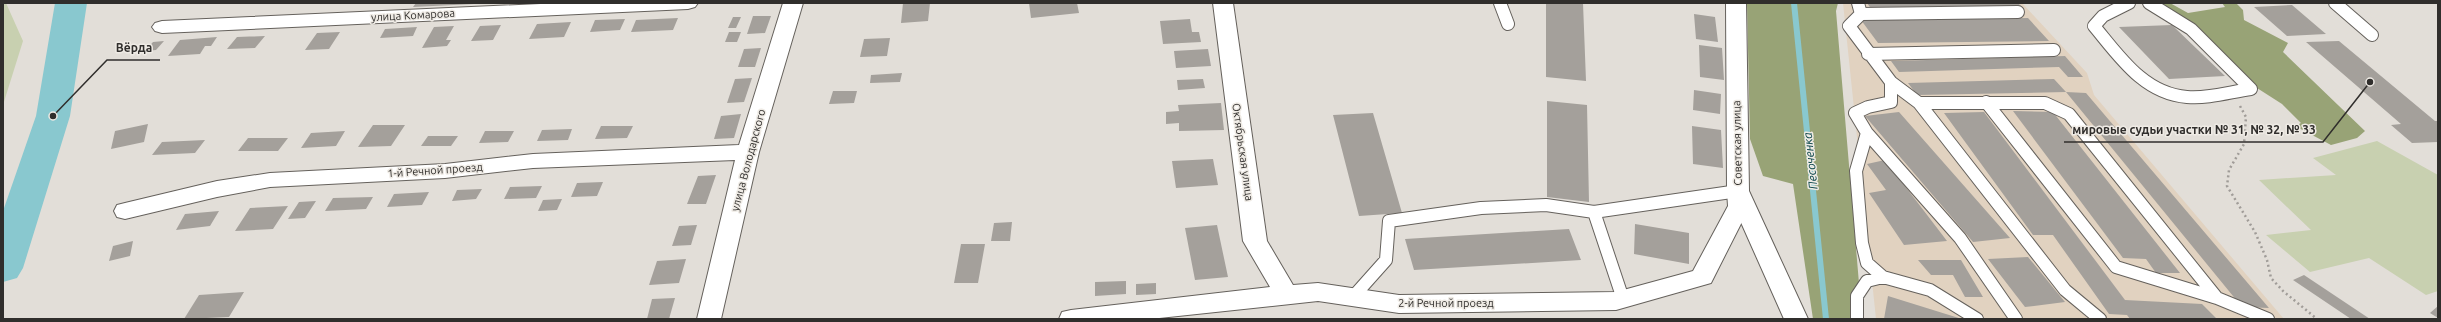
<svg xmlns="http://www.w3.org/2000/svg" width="2441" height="322" font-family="Ubuntu,sans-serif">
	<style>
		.industrial { fill: #e1d2c0 }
		.green { fill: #c8d0b0 }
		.forest { fill: #98a376 }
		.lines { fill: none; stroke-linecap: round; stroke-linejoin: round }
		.stream { stroke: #89c8cf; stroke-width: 6 }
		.river { fill: #89c8cf; fill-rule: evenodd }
		.building { fill: #a4a09b }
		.service-casing { stroke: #65615c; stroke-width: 14 }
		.minor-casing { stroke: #65615c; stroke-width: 2 }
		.tertiary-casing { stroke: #65615c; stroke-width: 2 }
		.path { stroke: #a09c98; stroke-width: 2.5; stroke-dasharray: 2 3; stroke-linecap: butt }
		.service { stroke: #fff; stroke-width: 12 }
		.minor { fill: #fff; fill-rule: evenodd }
		.tertiary { fill: #fff; fill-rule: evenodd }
		.labels { text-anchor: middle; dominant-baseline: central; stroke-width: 3; stroke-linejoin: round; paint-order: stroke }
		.street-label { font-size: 11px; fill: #302e2c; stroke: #efebe5 }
		.water-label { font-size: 12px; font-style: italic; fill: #054247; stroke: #efebe5 }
		.leader { fill: none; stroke: #302e2c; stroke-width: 1.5 }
		.callout-dot { fill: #302e2c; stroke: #efebe5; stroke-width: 1.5 }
		.callout-label { font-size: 12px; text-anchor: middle; font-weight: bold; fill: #302e2c; stroke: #efebe5; stroke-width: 3; stroke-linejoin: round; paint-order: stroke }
	</style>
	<rect width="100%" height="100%" fill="#e2ded8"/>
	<!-- industrial -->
	<path class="industrial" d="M1843 3H2022L2087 73 2094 95 2284 319H1876Z"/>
	<!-- green -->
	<path class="green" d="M3 3H6L23 41 3 105Z
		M2377 141 2438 175V291L2426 295 2369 258 2310 272 2266 235 2311 230 2259 180 2336 175 2313 158Z"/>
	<!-- forest -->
	<path class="forest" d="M1747 3H1838L1836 11 1862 319H1813L1793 184 1763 176 1750 139Z
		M2156 3H2170L2188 13 2225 7 2222 3H2236L2243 10 2244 20 2288 43 2283 52 2365 131 2357 138 2331 145 2295 126 2301 123 2282 104 2257 88 2196 29Z"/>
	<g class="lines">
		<!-- stream -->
		<path class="stream" d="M1794 3 1826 319"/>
		<!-- river -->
		<path class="river" d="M55 3H87L70 116 23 268 17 278 3 282V211L36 116Z"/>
	</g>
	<!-- building -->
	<path class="building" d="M416 3H474V4L413 7Z
		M903 3H930L928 21 901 23Z
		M1029 3H1077L1079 13 1031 18Z
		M1546 3H1583L1586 81 1546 77Z
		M1867 3H2018L2021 6 1872 10Z
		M2292 5 2326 34 2287 36 2254 7Z
		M1694 14 1715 17 1718 42 1696 39Z
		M753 16H771L765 33 747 34Z
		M733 17H741L736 28H728Z
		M678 18 673 30 631 32 636 20Z
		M2028 18 2049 41 1878 43 1861 20Z
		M625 19 620 30 590 32 595 20Z
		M1190 19 1192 32H1199L1201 42 1163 44 1160 21Z
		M571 22 564 37 529 39 537 24Z
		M501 25 493 40 471 41 480 26Z
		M2172 25 2225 76 2169 79 2119 27Z
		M454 26 446 40H451L447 46 422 48 434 27Z
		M417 27 413 36 380 38 385 29Z
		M340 32 329 49 305 50 317 33Z
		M729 32H741L737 42H725Z
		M265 36 255 48 227 49 237 37Z
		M217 37 211 46H205L200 54 168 56 180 40Z
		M890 38 887 56 860 57 864 39Z
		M164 41 156 50 145 51 153 42Z
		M2339 41 2435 121H2438V142L2412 143 2391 125 2401 124 2306 42Z
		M1699 45 1722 48 1724 80 1700 77Z
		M761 48 755 67H738L744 49Z
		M1208 49 1211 66 1176 68 1174 51Z
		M2065 56 2083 77H2068L2059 67 1899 72 1891 61Z
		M902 73 900 82 870 83 871 75Z
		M752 78 744 102 727 103 735 79Z
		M1203 79 1205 88 1178 90 1177 80Z
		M2054 79 2066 92 1917 95 1908 83Z
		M1694 90 1721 94 1720 114 1693 110Z
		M833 91H857L854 103 829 104Z
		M2066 92 2086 93 2269 308 2242 307Z
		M1547 101 1587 105 1589 202 1547 197Z
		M1221 103 1224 130 1179 131V123L1166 124V112L1179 111 1178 105Z
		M2013 111 2053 112 2180 273H2156L2146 259 2123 258Z
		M1899 112 2010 238 1973 242 1865 116Z
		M1984 112 2125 300 2202 304 2217 319H2130L2127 315 2109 314 2053 235H2033L1944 113Z
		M1373 113 1402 213 1359 216 1333 115Z
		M741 114 734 138 714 139 721 116Z
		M148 124 144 142 111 149 115 131Z
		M373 125H405L391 146 358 147Z
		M601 126H633L627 138 595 139Z
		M1692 126 1721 130 1723 168 1693 164Z
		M572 129 568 140 537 141 542 130Z
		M345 131 336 146 301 148 311 133Z
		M485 131H514L508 142 479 143Z
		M428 136H458L451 146H421Z
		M248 138H288L278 151H238Z
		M205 140 195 153 152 155 162 142Z
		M1213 159 1218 185 1176 188 1172 161Z
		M1885 160 1947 241 1904 245 1869 193 1886 190 1867 164Z
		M716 175 706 204H687L698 176Z
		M603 182 597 196 571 197 577 183Z
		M542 186 536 198 504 199 510 187Z
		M482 189 476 199 452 201 457 190Z
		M429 192 422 205 387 207 394 194Z
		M373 197 366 209 325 211 333 198Z
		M562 199 557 210 538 211 543 200Z
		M316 201 305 218 288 219 299 202Z
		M288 206 273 229 235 231 250 208Z
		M219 211 210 226 176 230 185 214Z
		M1012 222 1010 241H991L994 223Z
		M1635 224 1689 233V264L1634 254Z
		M697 225 691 245 672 246 679 226Z
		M1217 225 1228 277 1195 280 1185 228Z
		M1569 229 1581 260 1414 270 1405 239Z
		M133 241 130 256 109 261 113 246Z
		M961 244H985L978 283H954Z
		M2028 257 2065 302 2025 307 1988 259Z
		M686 259 679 283 649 285 657 261Z
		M1918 260H1961L1983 297H1965L1953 275H1931Z
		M2304 275 2370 319H2351L2293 280Z
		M1126 281V294L1095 296V282Z
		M1156 283V294L1136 295V284Z
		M244 292 229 317 184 319 199 295Z
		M1888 296 1962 319H1884Z
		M675 298 669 319H647L652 299Z
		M2438 306V318L2430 313Z"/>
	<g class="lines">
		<defs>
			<path id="service" d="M1500 3 1508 24
				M1858 3 1861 14 1849 26 1891 82 1919 103H2045L2069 114 2217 298 2268 319
				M2129 3 2103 16 2094 26C2119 56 2144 94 2187 97 2208 99 2230 92 2251 89L2191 29 2149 3
				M2335 3 2372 35
				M1861 14 2018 12
				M1868 54 2054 50
				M1891 82V102L1868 107 1855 113 1867 133 1960 238 2016 319
				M1986 102 2116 267 2217 298
				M1919 103 2065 290 2100 319
				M1867 133 1856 171 1862 243 1867 263 1883 277 1930 290 1977 319
				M1594 212 1623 299
				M1353 297 1386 260 1389 221 1481 208 1546 205 1594 212 1738 191
				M1857 319V296L1867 281 1883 277"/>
			<path id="minor" d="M562 3H698L695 7 688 9 162 33 155 31 152 27 155 23 162 21Z
				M783 3H803L759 152 721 319H697L735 160 533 168 445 178 270 187 217 197 125 219 117 217 114 211 117 205 125 203 217 181 270 173 445 164 533 154 739 145Z
				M1213 3H1233L1267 241 1293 285 1318 283 1399 295 1616 292 1693 271 1728 206 1727 191 1730 186 1738 183 1746 186 1749 191 1750 206 1711 283 1616 310 1399 313 1318 301 1150 319H1059L1062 312 1071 310 1270 287 1243 241Z"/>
			<path id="tertiary" d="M1726 3H1746L1749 191 1808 319H1784L1727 191Z"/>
		</defs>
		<!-- service casing -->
		<use href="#service" class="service-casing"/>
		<!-- minor casing -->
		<use href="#minor" class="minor-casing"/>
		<!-- tertiary casing -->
		<use href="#tertiary" class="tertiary-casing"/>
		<!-- path -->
		<path class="path" d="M2240 106 2246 117 2244 144 2229 170 2227 186 2255 232 2267 260 2271 278 2283 291 2317 319"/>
		<!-- service -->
		<use href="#service" class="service"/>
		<!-- minor -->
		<use href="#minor" class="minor"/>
		<!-- tertiary -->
		<use href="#tertiary" class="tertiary"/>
	</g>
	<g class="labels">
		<!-- street labels -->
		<g class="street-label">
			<text transform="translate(413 15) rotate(-3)">улица Комарова</text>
			<text transform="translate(1737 143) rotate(-91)">Советская улица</text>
			<text transform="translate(1243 152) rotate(82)">Октябрьская улица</text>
			<text transform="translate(748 160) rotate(-75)">улица Володарского</text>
			<text transform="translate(435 170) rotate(-4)">1-й Речной проезд</text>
			<text x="1446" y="303">2-й Речной проезд</text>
		</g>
		<!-- water labels -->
		<g class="water-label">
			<text transform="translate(1810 161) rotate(-96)">Песоченка</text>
		</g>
	</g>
	<!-- callouts -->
	<path class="leader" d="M53 116L107 60H160M2370 82L2323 142H2064"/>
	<g class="callout-dot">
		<circle cx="53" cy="116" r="4"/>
		<circle cx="2370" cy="82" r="4"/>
	</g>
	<g class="callout-label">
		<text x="134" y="52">Вёрда</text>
		<text x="2194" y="134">мировые судьи участки № 31, № 32, № 33</text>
	</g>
	<!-- border -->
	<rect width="2441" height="322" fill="none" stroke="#302e2c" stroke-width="8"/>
</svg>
